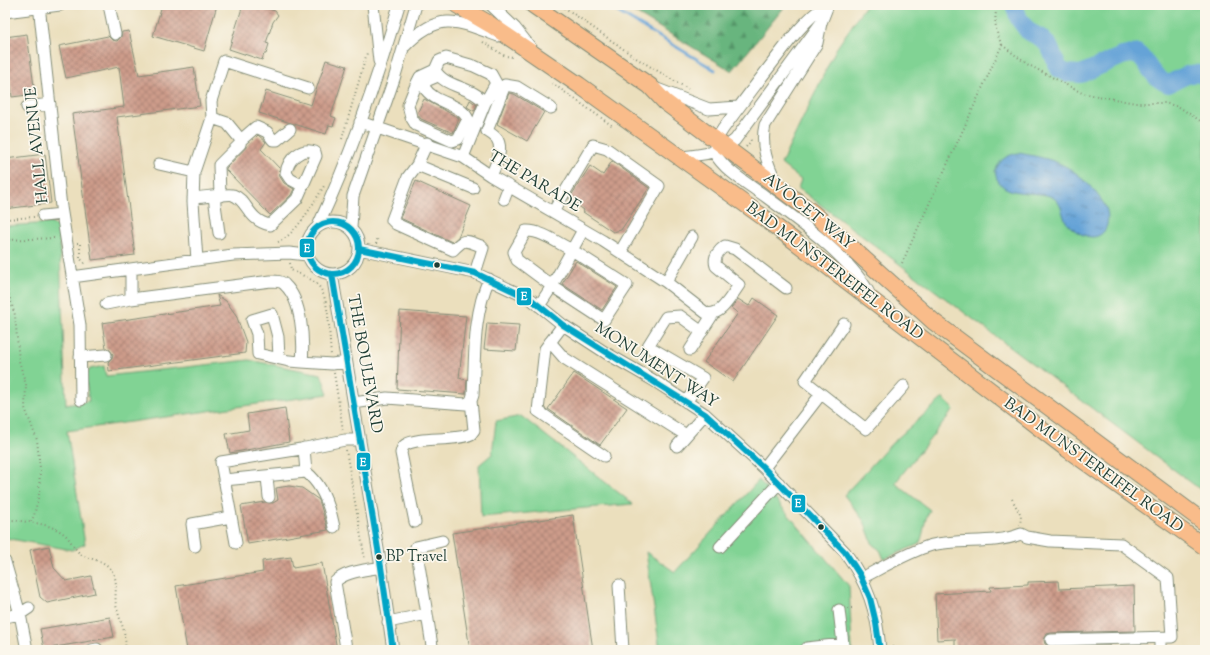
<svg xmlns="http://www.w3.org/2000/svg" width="1210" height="655" font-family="'Sorts Mill Goudy',serif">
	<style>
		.grass { fill: #81d394; stroke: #508864 }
		.forest { fill: url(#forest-firs); stroke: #447959 }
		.water { fill: url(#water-ripples); stroke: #427086 }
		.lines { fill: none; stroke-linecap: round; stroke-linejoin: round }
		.stream { stroke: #65a3d7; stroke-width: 3 }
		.river { stroke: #65a3d7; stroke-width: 18 }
		.building { fill: url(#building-cross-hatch) }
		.minor-casing { stroke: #858e78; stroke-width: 13 }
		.highway-casing { stroke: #858e78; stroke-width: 18 }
		.path { stroke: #858e78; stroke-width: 2; stroke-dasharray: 1 3; stroke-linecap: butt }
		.minor { stroke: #fff; stroke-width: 11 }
		.highway { stroke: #f9bc8a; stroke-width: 16 }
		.bus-1-casing { stroke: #fbf7ec; stroke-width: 9 }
		.bus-1 { stroke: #02a4c6; stroke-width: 6 }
		.bus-dot { fill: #1f3d34; stroke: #fbf7ec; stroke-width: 1.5 }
		.labels { text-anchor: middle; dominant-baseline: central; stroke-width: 3.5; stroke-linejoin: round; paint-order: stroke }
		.bus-label { font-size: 15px; fill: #1f3d34; stroke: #fbf7ec; text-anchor: start }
		.street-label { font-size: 16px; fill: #1f3d34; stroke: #fbf7ec }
		.line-badge { stroke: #fbf7ec; stroke-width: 1.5 }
		.badge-label { font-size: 11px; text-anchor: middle; font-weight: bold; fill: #fff }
	</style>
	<defs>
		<pattern id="forest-firs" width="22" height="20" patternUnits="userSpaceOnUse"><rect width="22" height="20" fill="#68b57e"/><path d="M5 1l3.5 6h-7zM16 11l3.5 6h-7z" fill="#559468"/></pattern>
		<pattern id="water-ripples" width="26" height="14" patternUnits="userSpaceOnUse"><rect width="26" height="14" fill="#65a3d7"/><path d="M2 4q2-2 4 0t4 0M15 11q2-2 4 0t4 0" fill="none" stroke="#5386af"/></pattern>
		<pattern id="building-cross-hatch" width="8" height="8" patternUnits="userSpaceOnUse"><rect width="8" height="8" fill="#cd9b8a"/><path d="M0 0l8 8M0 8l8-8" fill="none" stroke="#a68072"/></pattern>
	</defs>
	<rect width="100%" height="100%" fill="#fbf7ec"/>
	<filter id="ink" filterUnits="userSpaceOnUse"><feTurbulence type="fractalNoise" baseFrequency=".025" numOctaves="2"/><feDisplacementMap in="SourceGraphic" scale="8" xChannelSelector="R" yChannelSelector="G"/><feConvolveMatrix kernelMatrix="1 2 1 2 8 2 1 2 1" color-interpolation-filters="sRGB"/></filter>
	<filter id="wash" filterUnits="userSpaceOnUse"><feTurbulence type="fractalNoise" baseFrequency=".012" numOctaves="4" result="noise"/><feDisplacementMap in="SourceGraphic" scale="16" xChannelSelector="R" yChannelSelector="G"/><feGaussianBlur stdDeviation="0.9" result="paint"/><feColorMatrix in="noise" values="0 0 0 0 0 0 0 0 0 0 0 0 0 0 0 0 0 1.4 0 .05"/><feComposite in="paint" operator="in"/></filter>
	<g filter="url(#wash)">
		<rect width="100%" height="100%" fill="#ebdfbd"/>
		<!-- grass -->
		<path class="grass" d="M866 5H1205V493L798 188 801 180 781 164 836 49Z
			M51 223 59 228 66 405 89 401 85 376 90 369 104 366 106 376 249 360 321 374 328 394 67 431 85 544 72 550 5 538V226Z
			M943 398 954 409 895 483 930 510C923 521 925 533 919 544L884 559 880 550 873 545 864 521 844 495 892 443Z
			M521 416 633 504 481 517 479 465 492 454 496 421Z
			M759 480 849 586 852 650H660L646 552 675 572Z"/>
		<!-- forest -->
		<path class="forest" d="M622 5H786L732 71Z"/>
		<!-- water -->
		<path class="water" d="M1018 153C1054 159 1072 164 1096 193 1105 205 1110 210 1107 225 1105 232 1100 237 1092 237 1083 237 1069 228 1065 220 1061 210 1061 198 1046 195 1027 191 998 197 995 171 1001 159 1005 156 1018 153Z"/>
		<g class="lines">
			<!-- stream -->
			<path class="stream" d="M606 5 715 70"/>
			<!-- river -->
			<path class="river" d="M1014 5 1019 19 1028 31 1041 38 1049 46 1059 69 1067 73 1081 74 1122 56 1137 53C1151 65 1148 75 1168 84 1181 79 1190 69 1205 76"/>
		</g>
		<g id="blocks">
			<!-- building -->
			<path class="building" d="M162 5H217L204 51 153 36Z
				M243 5H266L265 8 275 11 278 15 273 22 266 43 269 44 266 54H264L262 60 229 49Z
				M129 31 139 75 194 67 200 106 117 117 135 255 92 260 72 114 124 107 119 67 66 78 59 46 108 36 112 40 117 41 121 37 122 32Z
				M27 34 35 94 12 97 5 37Z
				M326 60 347 66 331 116 336 118 333 126 329 125 326 134 259 113 266 91 311 105Z
				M509 93 514 94 544 112 527 141 497 124Z
				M424 99 459 118 453 133 421 119 417 114Z
				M470 100 477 105 474 111 467 107Z
				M258 135 266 142 261 149 280 169 279 175 284 183 294 189 291 195 270 215 226 170V168Z
				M45 154 51 203 5 209V159Z
				M612 161 649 188 621 230 613 232 583 212 584 210 569 199 590 166 603 175Z
				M416 181 471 206 458 237 452 242 400 218Z
				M576 261 617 287 602 310 562 284Z
				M217 295 226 301 236 315 246 342 245 353 109 371 108 362 112 358 113 354 109 349 106 348 102 323 220 306Z
				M754 298 778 315 733 382 704 362 738 313 731 308 738 299 749 306Z
				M400 311 466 316 459 378 467 380 466 394 397 389Z
				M487 323 519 325 516 351 484 349Z
				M574 373 627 408 600 445 548 409Z
				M285 408 289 442 230 453 226 434 249 430 247 414Z
				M289 486 302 488 319 500 328 530 248 544 241 506 265 502 273 503 278 500 276 488Z
				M573 515 593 650H470L452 533Z
				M49 546 54 568 66 581 91 576 95 593 47 603 40 597 30 550Z
				M291 557 293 568 322 563 337 650H187L176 586 263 572 262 561Z
				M1058 581 1059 589 1134 586 1135 631 1051 633 1047 634 1044 640 1045 644 1051 647 1110 646V650H955V639L937 640 935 594 991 591 990 587 1028 585V582Z
				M110 617 114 637 44 649 40 629Z"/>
		</g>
	</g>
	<g filter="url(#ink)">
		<use href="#blocks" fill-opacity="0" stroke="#858e78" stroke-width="1"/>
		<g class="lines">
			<defs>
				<path id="minor" d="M39 5 61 207 80 325 81 400
					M109 5 115 34
					M373 5 379 61
					M491 5 515 28 531 48
					M826 5C803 21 787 44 770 66 754 87 738 108 723 129L716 140 714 152C724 170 745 182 762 194 795 218 852 258 870 295
					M5 12 60 5
					M405 46C438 11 457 20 498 36
					M435 70 420 77 416 85 408 105 411 117 416 125 452 141 458 139 468 119C460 102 435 105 424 87L426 81 438 76
					M652 87 709 109 739 107
					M27 107 50 104
					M212 118 227 123 241 140 240 144 219 165 220 196
					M360 122 463 157 491 176 603 241 666 282 706 313C721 317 731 296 739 285L716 266C713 257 718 251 725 246L735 249 786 288
					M241 140 256 127 267 132 273 140H277L290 129
					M427 143 417 165 408 177 392 220 396 224 453 250C465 238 464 240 481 246L483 248 475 273
					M463 157 485 103 496 83 491 74 474 66 446 58 439 61 435 70C444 88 473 86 485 103
					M680 157C700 155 719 154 735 140L821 23 828 5
					M159 164 194 172
					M417 165 473 188
					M491 176C495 167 504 149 497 139 495 136 490 133 487 131L505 85 517 87 551 108
					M777 184C768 165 760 146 765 125L817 43 821 23
					M214 197 219 233
					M193 198C200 198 228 193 233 195 248 200 247 220 270 225L297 199 316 156 315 152C301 147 288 159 286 173L290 179 303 186
					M504 199 509 186
					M553 212 593 145 607 149 659 186 620 252
					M43 216 62 214
					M307 248a26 26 0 1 1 52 0a26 26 0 1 1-52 0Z
					M318 226C351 155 377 80 399 5
					M351 228 353 196 394 79 416 5
					M359 249 475 273 532 300 563 325 606 353 653 380 705 414 764 468 845 552C868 584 877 611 880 650
					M572 250 627 285 604 320 552 286Z
					M197 260 193 202 194 172 212 118 211 101 224 61 308 88
					M131 269V299L271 281C276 281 282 281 285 285 302 301 304 340 302 362L332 364 346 362
					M332 274 381 567 393 650
					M72 277 233 255 289 253 307 255
					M666 282 692 237
					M106 304 131 299
					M539 306 552 286 517 260 514 252 526 231C541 230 559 244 572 250L583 230
					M844 324 805 381 866 429 904 386
					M563 325 545 349 538 411 604 456
					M550 342 564 358 686 435
					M690 350 713 314
					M80 357 106 355
					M279 358 278 337 272 314 252 320 257 334 258 354 289 361 302 362
					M686 402 703 378 648 346 666 317 680 316 702 332
					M354 403 387 398 466 404 471 401 473 395C475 356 473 315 489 279
					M677 446 705 414
					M764 468 821 394
					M306 472C323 485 330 507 334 527
					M267 477 269 497
					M224 480 306 472 304 448
					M415 522 401 453C402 450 402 447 405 445 419 436 454 442 471 434L474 430 471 401
					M236 543 221 462 301 449 345 440H360
					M195 546 192 524 231 517
					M720 547 779 483
					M5 562 20 614 27 650
					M862 578C883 567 910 551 932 545 961 538 993 545 1021 534L1027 537 1050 541 1121 544 1168 578 1172 637 1051 640
					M619 585 623 650
					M427 614 416 547 442 541
					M5 617 20 614 29 608
					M388 622 427 614 432 646
					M1160 638V650
					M346 648 335 582C345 571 368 570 381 567
					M92 650 97 649
					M807 650V648L843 644 839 610"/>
				<path id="highway" d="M457 5 491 25 579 85 763 217 1067 449 1205 547
					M533 5 650 86 665 102 813 213 934 322 1205 523"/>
			</defs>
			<!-- minor casing -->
			<use href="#minor" class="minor-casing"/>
			<!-- highway casing -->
			<use href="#highway" class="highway-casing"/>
			<!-- path -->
			<path class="path" d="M561 5 636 58 688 89
				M483 42 505 56 514 57
				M1002 45 1027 64 1082 93 1135 103H1165L1179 107 1205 124
				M552 83 614 127
				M342 139 367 53
				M746 147 751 141 750 137
				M5 219 34 217
				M5 240 56 238
				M278 242C296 235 314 202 324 186
				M77 243H80V258L86 265
				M376 244 378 237
				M290 263 291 270C301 275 314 279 320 288 330 302 329 338 331 355
				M902 263 1002 45C995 31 994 21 997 5
				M5 283 15 315 19 361 26 385 25 408 37 440 40 468 39 494 34 516 30 523
				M334 373 343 430
				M346 450 365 560
				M1012 499 1021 516 1020 525
				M5 519C23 522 49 522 64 534 71 539 74 550 82 555 93 561 106 559 113 573 119 583 113 597 117 609 121 624 127 634 125 650
				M847 608H854
				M888 647H896"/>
			<!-- minor -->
			<use href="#minor" class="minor"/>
			<!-- highway -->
			<use href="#highway" class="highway"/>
			<defs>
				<path id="bus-1" d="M307 248a26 26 0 1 1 52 0a26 26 0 1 1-52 0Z
					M359 249 475 273 532 300 563 325 705 414 764 468 845 552 860 575 870 598 876 623 880 650
					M332 274 381 567 393 650"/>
			</defs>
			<!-- bus-1 casing -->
			<use href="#bus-1" class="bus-1-casing"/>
			<!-- bus-1 -->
			<use href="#bus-1" class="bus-1"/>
		</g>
	</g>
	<!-- markers -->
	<g class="bus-dot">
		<circle cx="437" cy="265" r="3.5"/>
		<circle cx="821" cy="527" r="3.5"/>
		<circle cx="379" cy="557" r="3.5"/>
	</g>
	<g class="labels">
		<!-- bus labels -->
		<g class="bus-label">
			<text x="386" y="557">BP Travel</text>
		</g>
		<!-- street labels -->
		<g class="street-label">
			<text transform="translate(38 145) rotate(-96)">HALL AVENUE</text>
			<text transform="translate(534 182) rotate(31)">THE PARADE</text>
			<text transform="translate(808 212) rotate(39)">AVOCET WAY</text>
			<text transform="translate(834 272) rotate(37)">BAD MUNSTEREIFEL ROAD</text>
			<text transform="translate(364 364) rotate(80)">THE BOULEVARD</text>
			<text transform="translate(656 366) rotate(33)">MONUMENT WAY</text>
			<text transform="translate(1093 466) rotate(36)">BAD MUNSTEREIFEL ROAD</text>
		</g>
	</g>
	<g class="line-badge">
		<rect x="299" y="238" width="16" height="20" rx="4" fill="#02a4c6"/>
		<rect x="516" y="287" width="16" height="19" rx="4" fill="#02a4c6"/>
		<rect x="356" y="452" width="15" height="19" rx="4" fill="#02a4c6"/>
		<rect x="791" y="494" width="15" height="19" rx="4" fill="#02a4c6"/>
	</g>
	<g class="badge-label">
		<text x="307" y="252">E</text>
		<text x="524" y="300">E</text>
		<text x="363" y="466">E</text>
		<text x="798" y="507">E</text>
	</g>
	<!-- margin -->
	<rect width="1210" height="655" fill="none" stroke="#fbf7ec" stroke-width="20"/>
</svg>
